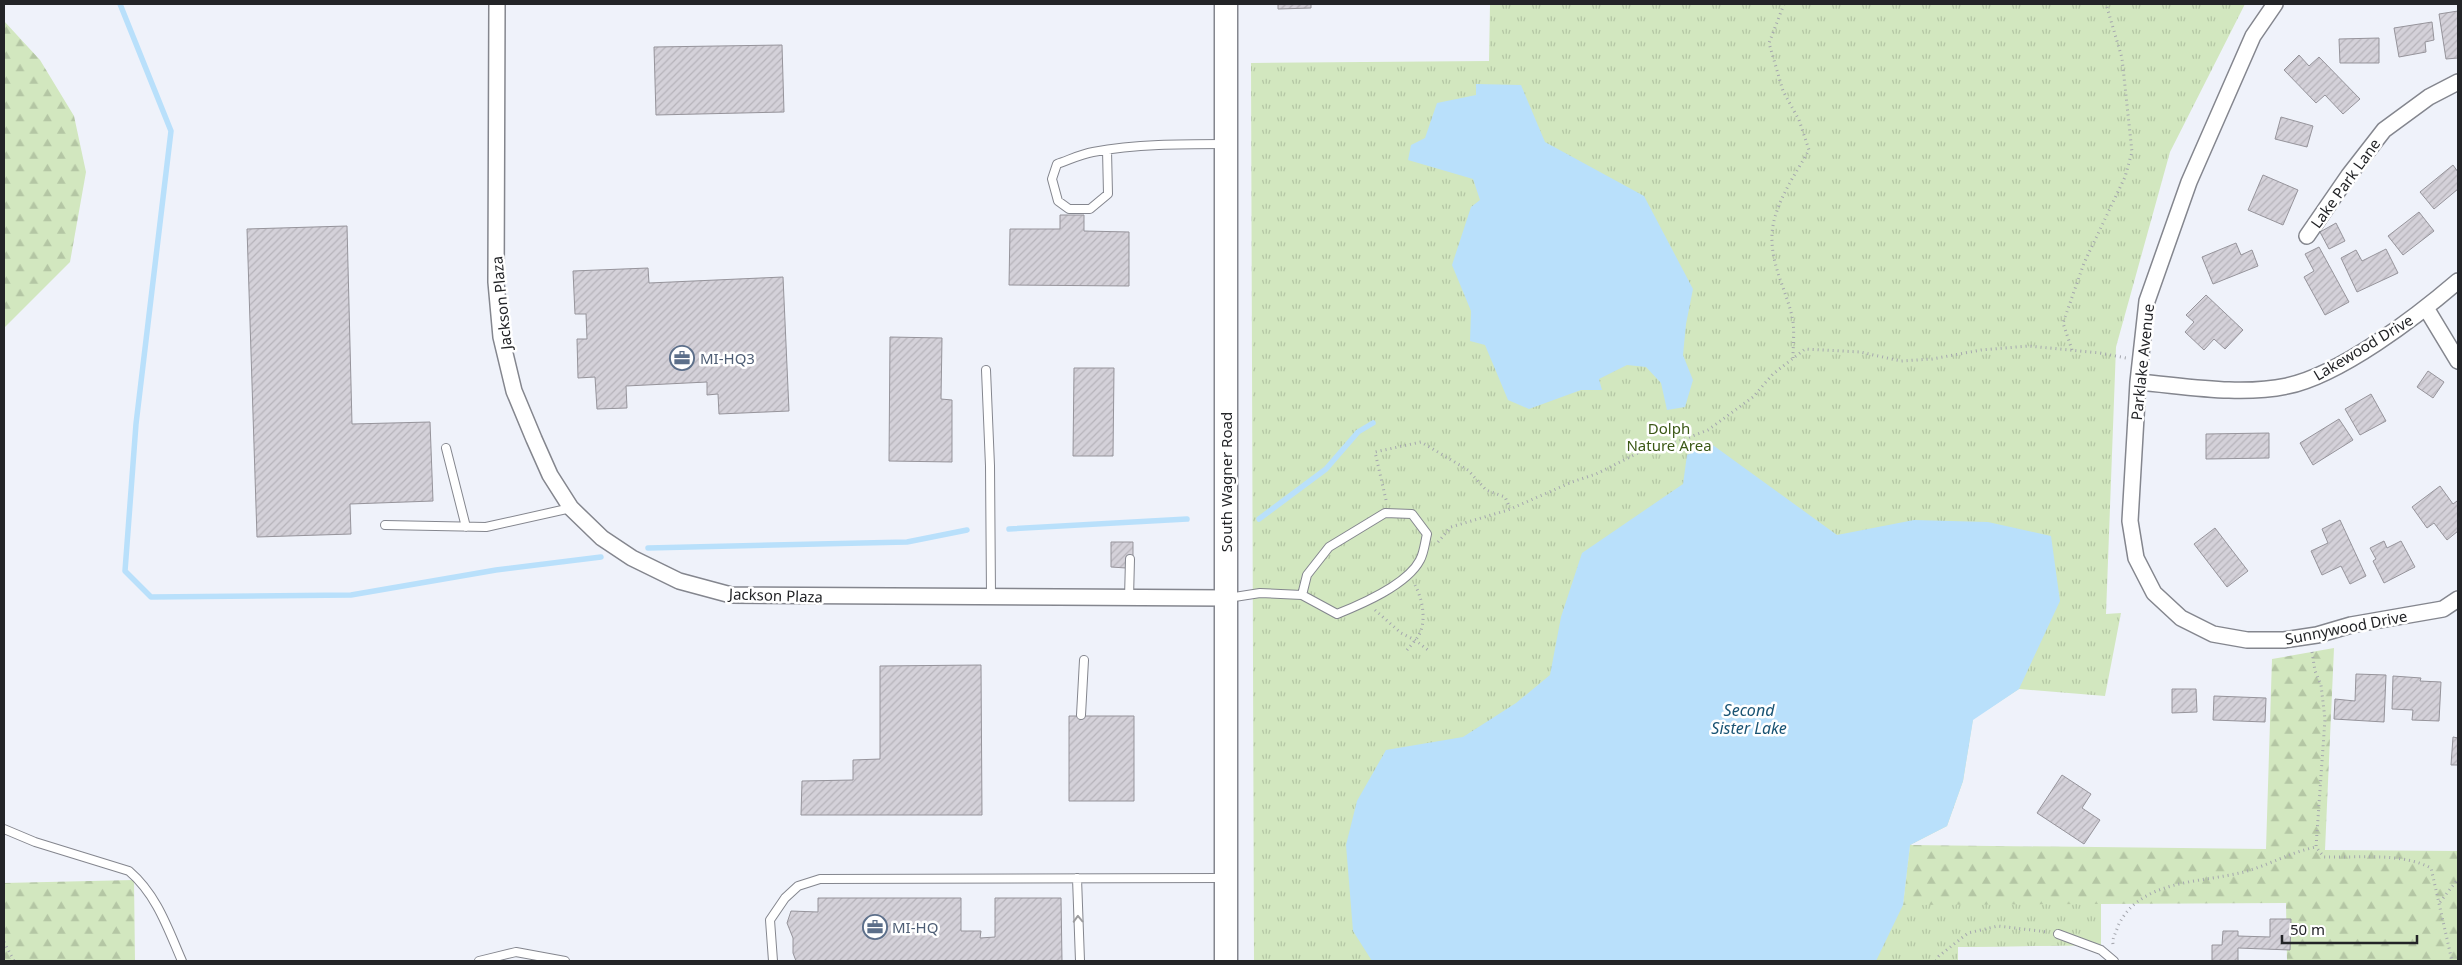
<svg xmlns="http://www.w3.org/2000/svg" width="2462" height="965" font-family="'Noto Sans',sans-serif">
	<style>
		.forest { fill: url(#forest-firs) }
		.park { fill: url(#park-tufts) }
		.water { fill: #b9e0fb }
		.lines { fill: none; stroke-linecap: round; stroke-linejoin: round }
		.stream { stroke: #b9e0fb; stroke-width: 5.5 }
		.building { fill: url(#building-hatch); stroke: #96949b }
		.lane-casing { stroke: #84868e; stroke-width: 10 }
		.street-casing { stroke: #84868e; stroke-width: 18 }
		.secondary-casing { stroke: #84868e; stroke-width: 25 }
		.path { stroke: #a5a7ae; stroke-width: 3; stroke-dasharray: 1 4; stroke-linecap: butt }
		.lane { stroke: #fff; stroke-width: 8 }
		.street { stroke: #fff; stroke-width: 15 }
		.secondary { stroke: #fff; stroke-width: 22 }
		.oneway { stroke: #9c9c9e }
		.labels { text-anchor: middle; dominant-baseline: central; stroke-width: 5; stroke-linejoin: round; paint-order: stroke }
		.street-label { font-size: 15px; fill: #232427; stroke: #fff }
		.service-label { font-size: 15px; fill: #4e5e75; stroke: #fff; text-anchor: start }
		.park-label { font-size: 15px; fill: #3b5816; stroke: #fff }
		.water-label { font-size: 16px; font-style: italic; fill: #195373; stroke: #fff }
	</style>
	<defs>
		<pattern id="forest-firs" width="22" height="20" patternUnits="userSpaceOnUse" patternTransform="scale(1.25)"><rect width="22" height="20" fill="#d2e7bf"/><path d="M5 1l3.5 6h-7zM16 11l3.5 6h-7z" fill="#b4c6a4"/></pattern>
		<pattern id="park-tufts" width="24" height="20" patternUnits="userSpaceOnUse" patternTransform="scale(1.25)"><rect width="24" height="20" fill="#d2e7bf"/><path d="M3 7l-1-3M5 7V3M7 7l1-3M15 17l-1-3M17 17v-4M19 17l1-3" fill="none" stroke="#b4c6a4"/></pattern>
		<pattern id="building-hatch" width="6" height="6" patternUnits="userSpaceOnUse" patternTransform="scale(1.25)"><rect width="6" height="6" fill="#d4d1d9"/><path d="M-1 1l2-2M0 6l6-6M5 7l2-2" fill="none" stroke="#b6b3ba"/></pattern>
	</defs>
	<rect width="100%" height="100%" fill="#eff2fa"/>
	<!-- forest -->
	<path class="forest" d="M4 21 40 60 74 116 86 172 70 262 4 328Z
		M2334 648 2325 850 2458 851V961H2287L2286 903 2101 904V945L1958 947V961H1876L1903 905 1910 845 2266 849 2272 659Z
		M134 880 135 961H4V883Z"/>
	<!-- park -->
	<path class="park" d="M1490 4H2245L2170 152 2116 347 2106 614 2121 613 2105 696 2019 689 1973 719 1963 781 1947 826 1910 845 1903 905 2101 904V945L1958 947V961H1254L1251 63 1489 61Z"/>
	<!-- water -->
	<path class="water" d="M1476 84 1521 85 1545 142 1644 196 1693 289 1686 324 1683 355 1693 380 1685 407 1667 410 1661 383 1646 367 1627 365 1599 379 1602 390H1581L1529 409 1508 400 1485 345 1470 341 1471 311 1452 265 1471 207 1480 200 1473 179 1408 160 1411 145 1425 138 1437 103 1476 95Z
		M1710 443 1837 535 1914 520 1988 522 2051 536 2060 601 2019 689 1973 720 1963 781 1947 826 1910 845 1903 905 1876 961H1372L1353 931 1346 845 1357 801 1386 750 1463 737 1516 703 1550 675 1561 617 1582 553 1683 484 1687 455Z"/>
	<g class="lines">
		<!-- stream -->
		<path class="stream" d="M120 4 171 131 136 424 125 571 151 597 351 595 496 570 601 557
			M1259 519 1326 469 1358 432 1373 423
			M1009 529 1187 519
			M648 548 907 542 967 530"/>
	</g>
	<!-- building -->
	<path class="building" d="M1278 4H1311V8L1278 9Z
		M2458 11V58L2446 59 2439 14Z
		M2432 22 2434 40 2425 42 2426 52 2399 57 2394 28Z
		M2379 38V63H2340L2339 39Z
		M782 45 784 112 656 115 654 47Z
		M2299 55 2309 66 2319 57 2360 99 2343 114 2325 95 2316 103 2284 70Z
		M2281 117 2313 126 2307 147 2275 139Z
		M2453 165 2458 172V189L2434 209 2420 192Z
		M2263 175 2298 190 2283 225 2248 210Z
		M2419 212 2434 231 2403 255 2388 236Z
		M1060 215H1084V231L1129 232V286L1009 285 1010 229H1060Z
		M2336 223 2345 241 2329 249 2320 232Z
		M347 226 352 424 430 422 433 501 350 504 351 534 257 537 247 229Z
		M2236 243 2241 255 2252 250 2258 266 2213 284 2202 257Z
		M2319 247 2349 302 2325 315 2304 277 2314 271 2305 254Z
		M2386 249 2398 273 2357 292 2341 258 2356 250 2362 261Z
		M648 268 649 283 783 277 789 411 719 414 718 394 707 395V382L626 386 627 408 597 409 595 377 578 378 577 339H587L586 314H575L573 271Z
		M2206 295 2243 330 2225 349 2214 339 2204 350 2185 332 2194 322 2186 315Z
		M890 337 942 338 941 399 952 400V462L889 461Z
		M1074 368H1114L1113 456H1073Z
		M2428 371 2444 382 2433 398 2417 387Z
		M2371 394 2386 421 2360 435 2345 409Z
		M2339 419 2353 440 2313 465 2300 443Z
		M2269 433V458L2206 459V434Z
		M2440 486 2453 504 2457 501 2458 503V531L2447 540 2434 523 2427 528 2412 507Z
		M2340 520 2366 576 2350 584 2341 566 2322 575 2311 551 2328 543 2322 529Z
		M2215 528 2248 571 2227 587 2194 544Z
		M2384 541 2387 548 2401 541 2415 567 2384 583 2373 561 2376 559 2370 548Z
		M1111 542H1133V558L1126 568 1111 567Z
		M981 665 982 815H801L802 781 853 780V760L880 759V666Z
		M2356 674 2386 675 2384 722 2334 719 2335 699 2355 701Z
		M2393 676 2421 678 2420 681 2441 682 2439 721 2412 720 2413 710 2392 709Z
		M2172 689H2196L2197 712 2172 713Z
		M2214 696 2266 698 2265 722 2213 720Z
		M1069 716H1134V801H1069Z
		M2453 737 2458 738V765H2451Z
		M2062 775 2091 794 2082 808 2100 820 2084 844 2037 813Z
		M818 898H961V931H981L980 938 995 937V898H1061L1062 961H796L793 953V938L787 923 791 911 818 912Z
		M2270 919H2291L2290 950 2238 948V961H2212V945H2222L2223 931H2238V936L2270 937Z"/>
	<g class="lines">
		<defs>
			<path id="lane" d="M1107 150 1108 194 1090 209H1069L1058 201 1052 179 1057 164C1069 160 1081 154 1093 152 1136 144 1181 144 1224 144
				M986 370 990 466 991 595
				M446 448 466 527
				M385 525 486 527 571 508
				M1129 598 1130 559
				M1228 598 1260 593 1302 595 1337 614C1362 604 1407 585 1420 560 1424 553 1425 542 1427 534L1412 514 1385 513 1329 547 1307 575 1302 595
				M1081 715 1084 660
				M4 829 35 842 129 871C157 895 168 929 182 961
				M1077 878 1080 961
				M2058 934 2101 950 2114 961
				M479 961 516 952 565 961
				M773 961 770 920 785 898 798 886 820 879 1224 878"/>
			<path id="street" d="M497 4 496 282 501 337 514 391 534 439 550 475 571 508 602 538 632 558 679 581 731 595 1226 598
				M2275 4 2253 36 2189 182 2147 301 2138 382 2130 521 2136 558 2154 593 2181 618 2213 634 2247 640H2284L2317 635 2351 625 2443 609 2458 599
				M2307 236 2349 175 2384 130 2429 97 2458 82
				M2426 308 2458 361
				M2138 382C2186 386 2239 396 2287 386 2340 375 2416 317 2458 281"/>
			<path id="secondary" d="M1226 4V961"/>
		</defs>
		<!-- lane casing -->
		<use href="#lane" class="lane-casing"/>
		<!-- street casing -->
		<use href="#street" class="street-casing"/>
		<!-- secondary casing -->
		<use href="#secondary" class="secondary-casing"/>
		<!-- path -->
		<path class="path" d="M1784 4 1769 43 1783 91 1799 120 1809 150C1794 177 1770 209 1772 242 1773 268 1786 291 1792 316 1795 329 1793 345 1793 358
			M2072 350 2063 323 2084 263 2125 177 2132 152 2122 58 2106 4
			M1386 500 1375 452 1421 442 1468 470 1486 490 1505 497 1510 508
			M1438 542 1451 527 1508 510 1572 482 1596 474 1642 451 1664 447 1708 430 1753 397 1773 374 1805 349 1860 352 1901 361 1932 359 1981 350 2029 346 2100 353 2126 358
			M1375 610 1401 633 1415 640 1428 650
			M1407 650C1411 645 1416 640 1419 635 1427 620 1422 598 1415 585
			M2312 652 2315 671 2321 685 2325 719 2316 847 2324 857C2359 858 2400 852 2431 868L2452 961
			M2440 902 2458 879
			M4 942 14 961
			M2113 944C2112 938 2116 933 2118 926 2140 879 2201 883 2244 872 2269 865 2291 852 2316 847
			M1936 961 1939 956 1968 933 1998 926 2048 932"/>
		<!-- lane -->
		<use href="#lane" class="lane"/>
		<!-- street -->
		<use href="#street" class="street"/>
		<!-- secondary -->
		<use href="#secondary" class="secondary"/>
	</g>
	<!-- one-way arrows -->
	<defs><path id="oneway-chevron" d="M-2-3.5L2.5 0L-2 3.5" fill="none" stroke-width="1.6" stroke-linecap="round" stroke-linejoin="round" transform="scale(1.25)"/></defs>
	<use class="oneway" href="#oneway-chevron" transform="translate(1078 919) rotate(-92)"/>
	<!-- icons -->
	<defs>
		<symbol id="office-ring" viewBox="-11 -11 22 22"><circle r="9.5" fill="#fff" stroke="#5c6f8a" stroke-width="1.5"/><path d="M-6-3h4V-5.5h4V-3h4V5H-6ZM-1-4.5V-3h2v-1.5ZM-6 0V1H6V0Z" fill="#5c6f8a"/></symbol>
	</defs>
	<g fill-rule="evenodd">
		<use href="#office-ring" x="668" y="344" width="28" height="28"/>
		<use href="#office-ring" x="861" y="913" width="28" height="28"/>
	</g>
	<g class="labels">
		<!-- street labels -->
		<g class="street-label">
			<text transform="translate(2345 183) rotate(-54)">Lake Park Lane</text>
			<text transform="translate(501 303) rotate(-96)">Jackson Plaza</text>
			<text transform="translate(2363 347) rotate(-31)">Lakewood Drive</text>
			<text transform="translate(2142 362) rotate(-84)">Parklake Avenue</text>
			<text transform="translate(1226 482) rotate(-90)">South Wagner Road</text>
			<text transform="translate(776 595) rotate(2)">Jackson Plaza</text>
			<text transform="translate(2346 627) rotate(-11)">Sunnywood Drive</text>
		</g>
		<!-- service labels -->
		<g class="service-label">
			<text x="700" y="358">MI-HQ3</text>
			<text x="892" y="927">MI-HQ</text>
		</g>
		<!-- park labels -->
		<g class="park-label">
			<text x="1669" y="428">Dolph<tspan x="1669" dy="17">Nature Area</tspan></text>
		</g>
		<!-- water labels -->
		<g class="water-label">
			<text x="1749" y="710">Second<tspan x="1749" dy="18">Sister Lake</tspan></text>
		</g>
	</g>
	<!-- border -->
	<rect width="2462" height="965" fill="none" stroke="#232427" stroke-width="10"/>
	<!-- scale -->
	<path d="M2282 935v8h135v-8" fill="none" stroke="#232427" stroke-width="2.5"/>
	<text x="2290" y="935" font-size="15" fill="#232427" stroke="#ffffff" stroke-width="4" paint-order="stroke">50 m</text>
</svg>
